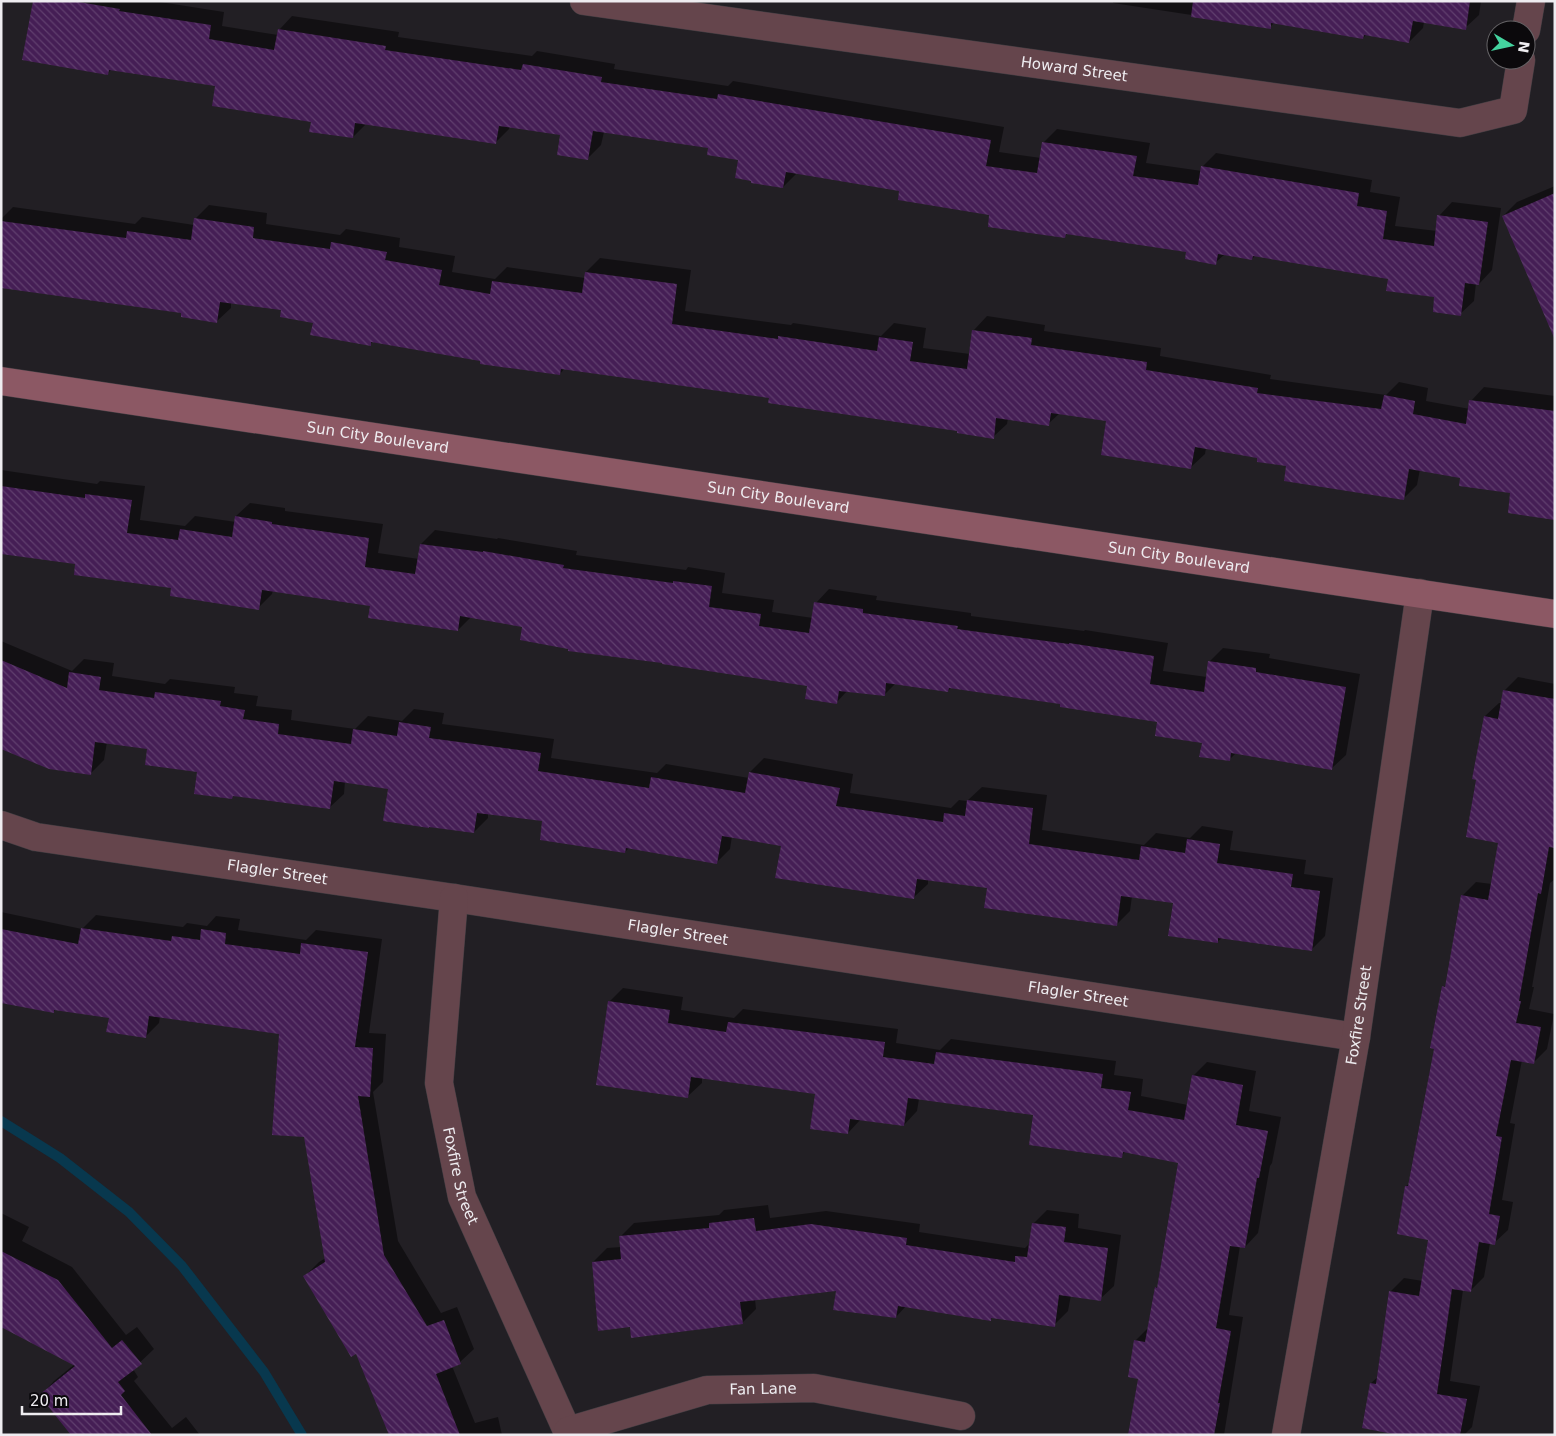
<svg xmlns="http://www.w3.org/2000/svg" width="1556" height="1436" font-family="'DejaVu Sans',sans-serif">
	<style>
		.shadow { fill: #0007 }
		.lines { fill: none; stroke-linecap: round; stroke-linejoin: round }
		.stream { stroke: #08384e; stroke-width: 10 }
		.building { fill: url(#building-back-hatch) }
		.street-casing { stroke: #3f3c41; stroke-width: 29 }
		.secondary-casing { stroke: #3f3c41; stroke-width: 29 }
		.street { stroke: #65454c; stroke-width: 28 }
		.secondary { stroke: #8c5864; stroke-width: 28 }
		.labels { text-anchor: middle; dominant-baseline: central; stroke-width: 4; stroke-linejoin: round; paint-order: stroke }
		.street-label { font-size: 15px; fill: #eeecf0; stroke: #0b090c }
	</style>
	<defs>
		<pattern id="building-back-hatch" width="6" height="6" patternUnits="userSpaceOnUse" patternTransform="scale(1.25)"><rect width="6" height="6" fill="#451e55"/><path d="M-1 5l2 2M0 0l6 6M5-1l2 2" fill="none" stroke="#603f6e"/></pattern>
	</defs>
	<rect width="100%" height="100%" fill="#221f24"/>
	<!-- shadow -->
	<path class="shadow" d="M34 1H154L224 12 222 26 278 35 279 30 292 16 399 32 398 37 532 56 537 51 615 64 614 69 728 86 733 81 1004 127 999 152 1041 158 1043 143 1057 129 1150 143 1146 163 1202 171V167L1216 153 1372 180 1370 192 1400 197 1395 226 1437 231 1439 216 1452 202 1501 208 1492 270 1479 284 1476 283 1474 301 1460 314 1436 296 1389 278 1256 255 1252 259 1225 254 1215 263 1188 250 1068 233 1065 236 991 214 900 190 797 173 783 187 740 159 710 147 604 132 601 145 588 158 561 134 510 126 509 129 496 142 366 124 353 137 217 85 112 69 108 73Z
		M1113 1H1481L1479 15 1465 28 1424 22 1423 28 1409 42 1366 35 1363 38 1275 22 1270 27 1113 3Z
		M1555 186V296L1503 216 1517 202Z
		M209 205 267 213 266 224 340 235 346 229 400 238 399 247 455 256 452 272 495 279 507 267 585 278 586 272 600 258 691 270 685 311 791 325 793 323 881 336 894 323 926 328 923 348 970 354 974 330 987 316 1045 325 1044 331 1161 348 1160 356 1271 375 1270 379 1386 395 1399 382 1428 388 1426 401 1470 409 1471 401 1484 387 1555 396V519L1511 492 1461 477 1420 469 1417 485 1403 499 1259 457 1206 448 1205 454 1191 467 1107 420 1060 413 1048 424 1008 418 1007 424 993 437 771 397 565 368 560 374 373 342 370 344 283 309 231 302V308L217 321 183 312 1 287V219L13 207 135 224 142 217 194 225 195 219Z
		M1 470 97 484 100 481 145 486 140 520 185 526 195 516 236 522V516L250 503 285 508V511L383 524 378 553 419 559 421 544 435 530 497 539 498 538 577 551 576 555 686 570 688 567 725 573 722 593 774 600 772 612 813 618 816 603 829 589 877 596 876 600 971 613V616L1084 631 1085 630 1168 643 1163 671 1207 677 1209 662 1223 648 1270 654 1269 658 1360 674 1346 755 1332 768 1237 752 1229 760 1203 741 1158 721 1062 703 951 688 948 691 896 683 884 695 848 690 836 703 808 685 524 626 471 617 458 630 371 605 273 590 272 594 258 608 77 563 1 553Z
		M1 641 72 671 84 659 114 663 112 676 165 684 170 679 235 687 234 693 258 696 256 706 292 710 291 720 355 729 368 716 402 721 414 709 444 713 442 724 554 739 551 758 657 773 666 764 749 778 750 772 764 758 853 774 850 793 951 808 959 800 967 801 982 787 1047 795 1042 830 1144 845 1156 833 1190 838 1202 826 1233 831 1230 850 1306 860 1304 874 1333 878 1325 936 1311 950 1222 938 1217 942 1174 902 1132 896 1130 911 1116 925 988 887 928 879V884L914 897 782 845 732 836 730 849 716 863 629 848 625 852 544 820 488 813V818L474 832 389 788 345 781 344 794 330 807 234 795 232 797 199 771 149 748 107 742 104 760 90 774 1 748Z
		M1518 677 1555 684V879L1550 883 1532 987H1534L1529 1009 1554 1014 1547 1049 1533 1063 1522 1060 1510 1123 1515 1124 1502 1200 1513 1202 1508 1230 1494 1243H1490L1484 1277 1470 1291 1463 1290 1450 1381 1480 1386 1472 1427 1464 1435H1394L1395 1433 1371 1383 1379 1376 1390 1292 1404 1278 1423 1281 1430 1239 1406 1186 1410 1183 1435 1048 1444 987 1447 984 1462 896 1476 882 1492 884 1499 842 1477 779 1485 716 1499 703H1502L1504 691Z
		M1 912 82 929 96 915 183 927 187 923 207 926 216 916 240 919 238 930 306 940 316 930 382 939 369 1033 386 1034 383 1082 373 1092 398 1241 441 1313 457 1307 474 1349 460 1362 452 1366 475 1423 498 1417 502 1435H414L305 1276 319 1262 326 1258 306 1136 280 1033 160 1016 159 1023 145 1037 110 1017 56 1009 53 1012 1 1001Z
		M623 988 683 997 681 1010 734 1018 743 1009 898 1029 896 1043 940 1050 951 1039 1116 1061 1114 1075 1143 1079 1141 1096 1188 1105 1194 1075 1207 1062 1256 1071 1249 1111 1281 1117 1272 1163 1270 1166 1258 1233 1245 1247 1240 1246 1229 1315 1243 1317 1224 1435H1129L1139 1378 1135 1341 1149 1327 1156 1288 1158 1286 1180 1162 1126 1151 1121 1156 1035 1114 919 1099 917 1111 904 1125 861 1119 848 1133 816 1092 702 1077V1083L688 1096 609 1002Z
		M768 1205 770 1218 826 1211 920 1224 919 1232 1025 1248 1031 1242 1034 1223 1047 1210 1079 1214 1078 1228 1121 1235 1114 1286 1100 1299 1071 1295 1068 1311 1054 1325 993 1317 990 1319 906 1306 896 1317 837 1289 755 1299 756 1309 742 1323 631 1326 593 1262 607 1248 621 1247 620 1237 634 1223 719 1215 724 1210Z
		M1 1213 29 1227 22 1241 72 1267 126 1335 137 1327 154 1349 133 1369 138 1377 134 1381 172 1428 186 1417 200 1435H72L41 1395 54 1381 75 1364 1 1326Z"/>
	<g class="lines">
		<!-- stream -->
		<path class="stream" d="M1 1121 60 1158 129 1212 182 1266 264 1372 302 1435"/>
	</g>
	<!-- building -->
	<path class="building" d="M33 1H73L120 9 119 11 211 25 209 39 274 50 278 29 386 46 385 50 521 70 523 64 602 77 601 82 717 99 718 94 991 140 986 166 1037 173 1042 142 1137 156 1133 176 1198 185 1201 166 1359 193 1357 206 1387 211 1383 239 1434 246 1437 215 1488 222 1479 285 1465 283 1461 316 1433 312 1434 297 1386 291 1388 279 1253 256 1252 260 1218 254 1216 265 1185 259 1186 252 1066 234 1065 238 988 227 989 215 898 200 899 191 786 172 783 188 751 183V181L735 178 738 160 707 155 708 148 593 131 588 160 557 155 560 135 499 126 496 144 355 123 353 138 309 132 311 122 212 106 215 86 109 70 108 75 22 60Z
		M1193 1H1470L1466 30 1413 21 1409 43 1364 35 1363 39 1271 23V29L1191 17Z
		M1555 193V340L1502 216Z
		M194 218 254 227 253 238 330 249 331 242 387 252 385 260 442 270 439 285 490 294 492 281 582 293 585 272 677 284 672 324 778 339V336L877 351 879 337 913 342 910 361 967 369 972 330 1032 338 1031 345 1147 362 1146 370 1258 388 1257 393 1381 409 1384 395 1415 401 1413 414 1466 424 1469 400 1555 411V520L1508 513 1510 493 1459 486 1460 478 1409 469 1404 500 1284 481 1286 466 1257 462V458L1195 447 1191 469 1101 455 1106 421 1051 413 1049 426 996 418 994 439 957 433V431L768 403 769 398 561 369 560 375 480 364V361L371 342V346L310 335 313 323 280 317 281 310 220 302 217 323 181 317V313L1 288V221L126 238 127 231 191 240Z
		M1 486 85 498V494L132 500 127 533 178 540 180 529 232 537 235 516 272 522V524L369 538 365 567 415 574 420 544 483 552V551L564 565 563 568 673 583V581L712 586 709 607 761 614 759 626 809 633 814 602 863 609V613L958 626 957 629 1069 644V643L1154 656 1150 684 1204 692 1208 661 1256 668V672L1346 687 1332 770 1231 753 1230 761 1199 757 1202 743 1155 736 1157 722 1060 707V704L949 688 948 692 886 683 885 696 839 691 837 704 805 699 807 686 662 664V663L568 651V649L520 640 522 627 460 616 458 631 368 618 370 606 262 590 259 610 170 596 171 588 74 575 75 564 1 554Z
		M1 660 67 688 69 672 101 677 99 690 154 698 155 692 221 701 220 706 245 710 243 719 279 724 278 734 351 744 353 729 397 736 399 722 431 727 429 738 541 753 538 771 649 788 651 777 745 793 749 772 840 788 836 806 943 822 944 813 965 816 967 800 1033 808 1029 844 1139 860 1141 846 1185 853 1187 839 1220 844 1217 863 1293 874 1291 887 1320 891 1312 951 1218 938V943L1168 936 1173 903 1121 896 1117 926 984 908 987 888 917 879 914 899 775 878 781 846 722 836 717 864 626 848 625 853 540 840 542 821 477 813 474 833 429 827V828L383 821 388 789 334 781 330 809 233 796 232 799 194 794 197 772 145 765 147 749 95 742 91 775 49 769 1 749Z
		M1503 690 1555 699V848L1549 847 1541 894 1538 893 1519 1001H1521L1516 1023 1541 1027 1534 1064 1511 1060 1496 1136 1502 1137 1489 1214 1500 1216 1495 1245 1479 1242 1471 1292 1452 1289 1437 1394 1467 1399 1460 1435H1398L1362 1428 1370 1383 1376 1384 1389 1291 1419 1296 1428 1240 1397 1234 1405 1186H1408L1434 1049 1430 1048 1442 986 1445 987 1461 895 1488 900 1498 843 1466 837 1476 780 1472 779 1484 716 1498 719Z
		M81 928 171 941 172 936 200 940 201 929 226 933 225 944 300 954 301 943 368 952 355 1047 373 1048 370 1097 358 1096 384 1255 427 1326 444 1320 461 1364 436 1374 460 1435H389L356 1354 351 1357 303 1276 325 1262 304 1137 272 1135 279 1034 149 1016 146 1038 106 1032 109 1018 54 1010V1013L1 1003V929L78 944Z
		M608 1001 670 1010 668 1023 726 1032 728 1022 885 1042 883 1057 934 1064 936 1052 1103 1074 1101 1088 1131 1092 1128 1110 1184 1120 1192 1075 1243 1085 1236 1125 1268 1131 1259 1178H1257L1245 1248 1230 1246 1216 1328 1231 1331 1218 1403H1220L1214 1435H1128L1138 1379 1128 1377 1134 1340 1145 1342 1155 1287 1157 1288 1178 1163 1123 1152 1122 1158 1029 1145 1033 1115 908 1098 904 1126 850 1119 848 1134 810 1129 815 1094 691 1077 688 1098 596 1085Z
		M754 1218 756 1231 811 1224 907 1238 906 1245 1015 1262V1256L1027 1257 1032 1223 1066 1227 1064 1242 1108 1248 1101 1301 1059 1295 1055 1327 991 1318V1321L898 1306 896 1318 833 1310 836 1291 740 1302 743 1324 631 1338 630 1327 598 1331 592 1262 621 1259 619 1236 709 1228V1223Z
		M1 1251 58 1280 112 1348 122 1340 142 1364 118 1382 125 1391 121 1395 152 1435H71L39 1395 75 1366 1 1327Z"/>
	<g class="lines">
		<defs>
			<g id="street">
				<path id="s1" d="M584 1 1460 123 1513 110 1521 60"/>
				<path d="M1526 30 1531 1"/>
				<path id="s2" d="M1 825 36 837 454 898 1356 1037"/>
				<path id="s3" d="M454 898 439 1083 462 1197 569 1435"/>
				<path id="s4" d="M568 1431 707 1390 814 1388 961 1416"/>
				<path id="s5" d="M1286 1435 1356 1037 1420 593"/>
			</g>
			<g id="secondary">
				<path id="s6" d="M1 381 1555 614"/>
			</g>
		</defs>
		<!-- street casing -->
		<use href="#street" class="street-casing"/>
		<!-- secondary casing -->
		<use href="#secondary" class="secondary-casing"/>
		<!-- street -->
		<use href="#street" class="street"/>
		<!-- secondary -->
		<use href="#secondary" class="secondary"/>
	</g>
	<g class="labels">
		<!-- street labels -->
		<g class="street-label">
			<text stroke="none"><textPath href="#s1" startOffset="495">Howard Street</textPath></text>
			<text stroke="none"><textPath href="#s6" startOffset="381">Sun City Boulevard</textPath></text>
			<text stroke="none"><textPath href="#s6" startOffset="786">Sun City Boulevard</textPath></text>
			<text stroke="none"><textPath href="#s6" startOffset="1191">Sun City Boulevard</textPath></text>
			<text stroke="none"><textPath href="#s2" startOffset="281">Flagler Street</textPath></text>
			<text stroke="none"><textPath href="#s2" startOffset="686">Flagler Street</textPath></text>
			<text stroke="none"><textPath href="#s2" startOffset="1091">Flagler Street</textPath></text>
			<text stroke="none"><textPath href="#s5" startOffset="426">Foxfire Street</textPath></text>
			<text stroke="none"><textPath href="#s3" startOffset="281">Foxfire Street</textPath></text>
			<text stroke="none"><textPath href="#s4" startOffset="201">Fan Lane</textPath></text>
		</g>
	</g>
	<!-- border -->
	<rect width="1556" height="1436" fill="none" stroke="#eeecf0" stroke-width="5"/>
	<!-- north arrow -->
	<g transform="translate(1511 45) rotate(99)"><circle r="24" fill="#0b090c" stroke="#666467"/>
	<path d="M0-4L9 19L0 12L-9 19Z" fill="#44d49f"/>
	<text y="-8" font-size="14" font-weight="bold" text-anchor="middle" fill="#eeecf0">N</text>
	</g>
	<!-- scale -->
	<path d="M22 1406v8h99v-8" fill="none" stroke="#eeecf0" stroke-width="2.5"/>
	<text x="30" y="1406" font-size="15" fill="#eeecf0" stroke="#0b090c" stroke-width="4" paint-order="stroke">20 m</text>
</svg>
